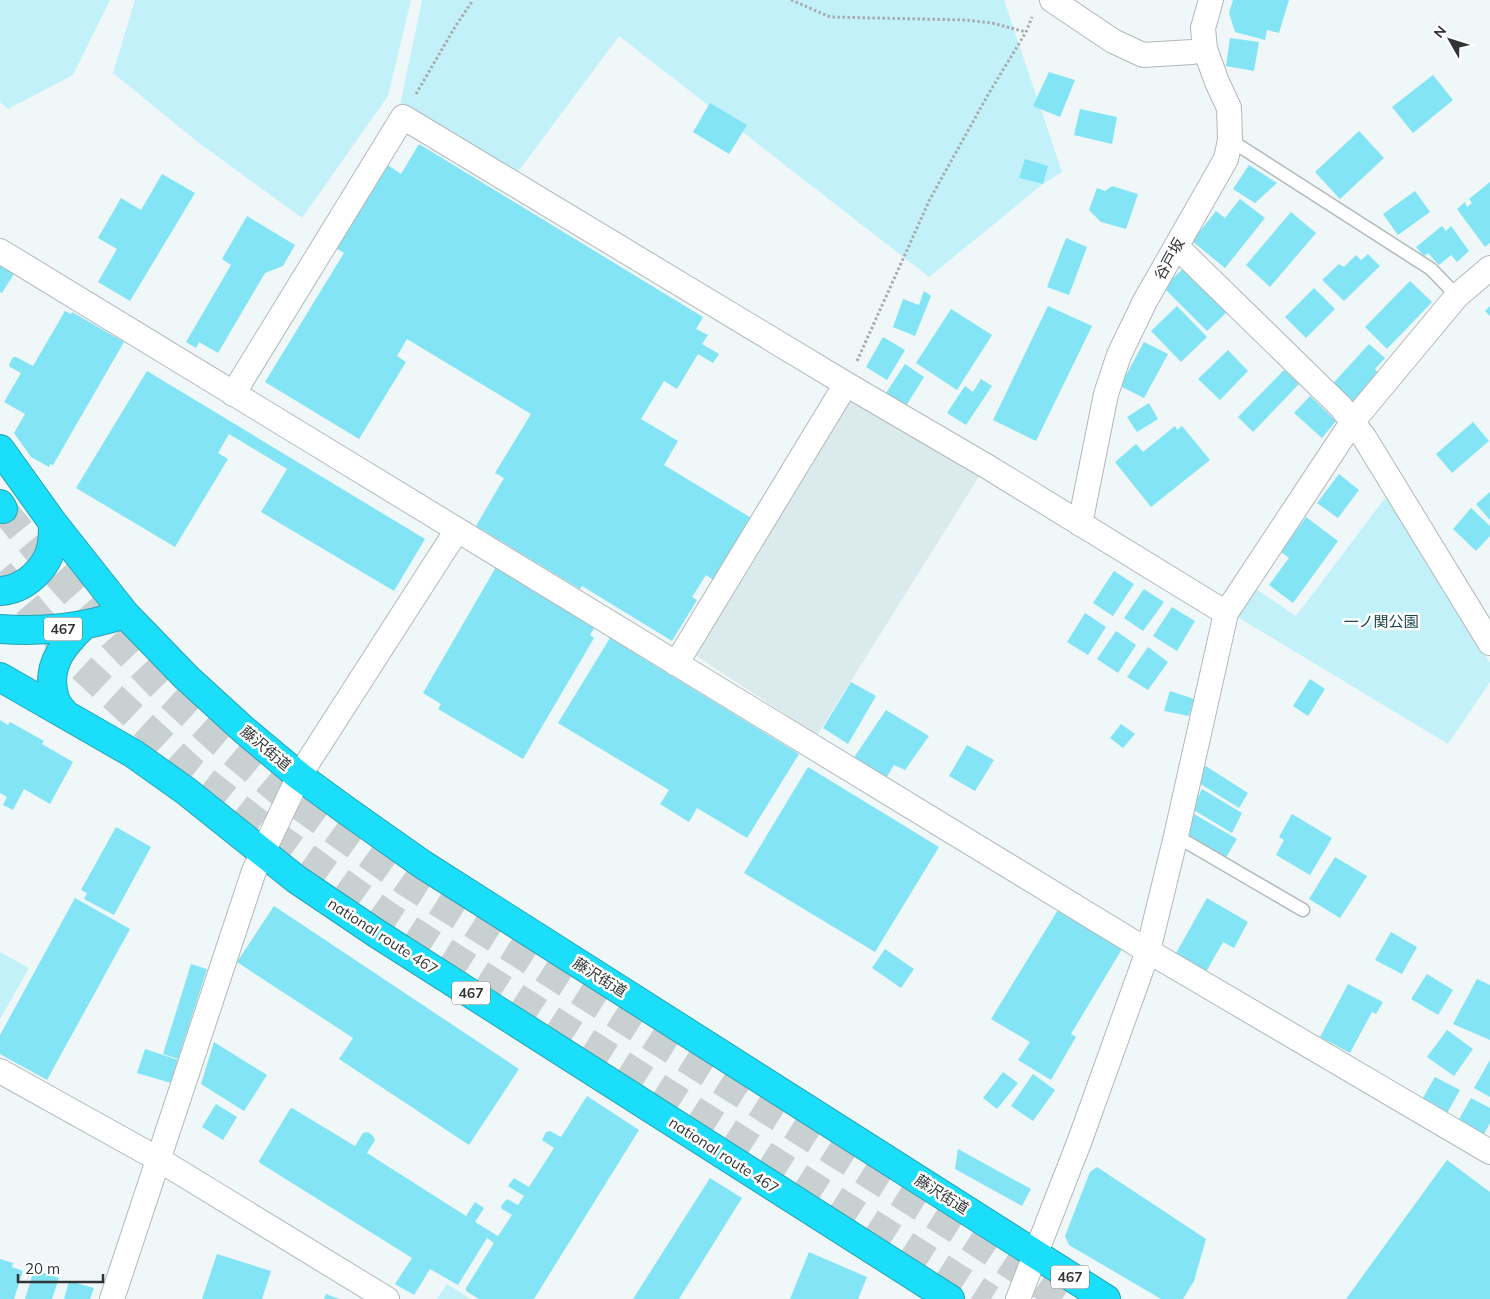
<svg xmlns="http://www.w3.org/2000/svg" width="1490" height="1299" font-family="Mulish,'Noto Sans JP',sans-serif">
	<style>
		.built { fill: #daeaed }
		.green { fill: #c3f1fa }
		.building { fill: #83e4f5 }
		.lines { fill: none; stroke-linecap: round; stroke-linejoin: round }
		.highway-tunnel { stroke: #c9d0d1; stroke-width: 28; stroke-dasharray: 28 14; stroke-linecap: butt }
		.lane-casing { stroke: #b1b9ba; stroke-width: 15 }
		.street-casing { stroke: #b1b9ba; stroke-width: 26 }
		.highway-casing { stroke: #23a3b5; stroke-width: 30 }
		.path { stroke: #a6acad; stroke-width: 3; stroke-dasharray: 2.5 2.5; stroke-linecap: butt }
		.lane { stroke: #fff; stroke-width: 12 }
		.street { stroke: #fff; stroke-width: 24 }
		.highway { stroke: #1bdffa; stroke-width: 28 }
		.labels { text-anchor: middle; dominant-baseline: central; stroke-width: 5; stroke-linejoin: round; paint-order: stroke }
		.shield { fill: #fff; stroke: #6f7172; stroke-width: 1 }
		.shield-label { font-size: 14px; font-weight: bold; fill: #313435 }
		.street-label { font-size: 15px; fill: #313435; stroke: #fff }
		.park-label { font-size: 15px; fill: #1a464e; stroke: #fff }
	</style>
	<rect width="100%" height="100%" fill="#eff7f8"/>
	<!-- built -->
	<path class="built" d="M846 384 980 475 817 735 695 655Z"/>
	<!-- green -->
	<path class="green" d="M0 0H110L73 75 8 109 0 102Z
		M135 0H411L388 96 302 218 199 143 113 73Z
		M422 0H1004L1062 172 1043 184 929 277 619 36 517 173 399 110Z
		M1388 494 1490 663V682L1448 744 1236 616 1253 587 1296 616Z
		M0 952 29 968 0 1019Z
		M447 1284 470 1299H437Z"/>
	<!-- building -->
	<path class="building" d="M1233 0H1289L1279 33 1267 30 1265 40 1235 32 1229 13Z
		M1230 38 1259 42 1254 71 1226 66Z
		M1049 72 1075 80 1060 117 1033 106Z
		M1433 75 1453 100 1413 133 1392 107Z
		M710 103 747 125 729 154 693 132Z
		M1080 109 1117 117 1112 144 1074 135Z
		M1359 131 1384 158 1340 199 1315 172Z
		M419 144 703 317 696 329 708 335 702 344 719 354 713 363 698 354 677 389 664 381 641 419 678 441 664 465 753 519 715 581 706 575 692 597 697 600 672 641 582 586 580 589 476 526 504 478 495 473 531 414 407 339 397 356 406 362 359 439 265 382 344 253 337 249 388 165 401 174Z
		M1025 159 1048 166 1043 184 1019 178Z
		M1249 165 1277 183 1255 203 1233 189Z
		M162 174 195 193 130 301 98 282 117 249 98 238 121 198 141 210Z
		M1490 182V243L1485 247 1457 209 1465 202 1467 207 1472 203 1469 199Z
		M1112 186 1138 194 1126 229 1101 222 1089 210 1097 188 1105 191Z
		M1415 191 1430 212 1398 235 1383 214Z
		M1240 199 1265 218 1225 268 1192 241 1216 211 1225 218Z
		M1291 212 1316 233 1270 287 1246 265Z
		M247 216 295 245 283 266 265 273 218 353 199 342 196 348 186 342 231 265 222 259Z
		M1442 226 1446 231 1451 226 1469 251 1457 262 1451 255 1439 265 1428 253 1424 256 1416 247Z
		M1066 238 1087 247 1069 295 1047 287Z
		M1368 254 1380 266 1344 301 1322 280 1339 264 1344 267 1356 255 1361 260Z
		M0 263 15 272 2 293 0 292Z
		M1184 268 1227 312 1207 331 1163 287Z
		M1410 281 1432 302 1387 349 1365 327Z
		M1314 288 1335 309 1306 338 1285 317Z
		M924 291 931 296 915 336 893 327 903 299 919 305Z
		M1048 306 1092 326 1036 441 993 420Z
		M1177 306 1207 337 1181 362 1151 331Z
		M1490 306V316L1485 311Z
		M951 309 992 335 957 390 916 363Z
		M65 311 71 314 72 312 124 342 53 465 50 464 49 467 31 457 14 433 25 414 4 402 21 373 10 367 9 365 13 357H16L33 366Z
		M883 337 905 350 887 380 866 367Z
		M1144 342 1168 354 1144 398 1120 386Z
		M1369 344 1385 358 1375 369 1381 376 1348 412 1327 390Z
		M1228 350 1248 371 1220 400 1198 379Z
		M905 364 924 377 906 406 886 393Z
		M1284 370 1299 384 1253 432 1238 417Z
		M147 371 425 539 394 591 261 512 287 469 229 434 218 453 228 459 175 547 76 488Z
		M981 379 992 386 966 425 947 413 965 386 973 392Z
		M1310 396 1336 421 1322 438 1294 413Z
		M1149 403 1158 419 1137 432 1127 417Z
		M1473 422 1489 441 1452 473 1436 454Z
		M1175 426 1177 430 1182 426 1210 460 1151 507 1115 462 1136 444 1143 452Z
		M1339 474 1359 490 1338 518 1317 503Z
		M1490 492V520L1476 504Z
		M1471 508 1490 526V536L1476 551 1453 529Z
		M1306 517 1338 541 1293 603 1269 585 1289 558 1281 552Z
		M496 567 596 625 590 635 594 638 523 759 438 709 441 704 423 693Z
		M1114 571 1134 584 1113 616 1093 603Z
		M1144 589 1164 602 1143 631 1124 618Z
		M1172 607 1195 621 1177 651 1153 636Z
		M1085 613 1106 627 1088 655 1067 642Z
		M1116 631 1136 645 1118 673 1097 659Z
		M610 638 799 754 747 838 697 808 689 822 660 804 669 790 558 723Z
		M1148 647 1168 662 1148 690 1127 677Z
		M1310 679 1325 689 1308 716 1293 706Z
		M851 682 876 696 848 744 823 728Z
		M1170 691 1194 699 1189 716 1164 711Z
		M886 710 929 736 905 770 894 765 883 783 851 762Z
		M0 720 8 725 10 722 44 741 42 744 73 762 50 804 24 789 13 810 3 805 7 797 0 793Z
		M1121 724 1135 734 1123 748 1110 738Z
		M967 745 994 760 975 791 949 776Z
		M1201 763 1248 793 1239 808 1191 778Z
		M808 767 939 847 875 952 744 873Z
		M1202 789 1242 813 1232 833 1192 809Z
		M1187 810 1237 839 1225 859 1181 833Z
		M1292 814 1332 838 1310 875 1276 855 1284 840 1279 837Z
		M116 827 151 847 114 915 84 899 87 893 81 890Z
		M1335 857 1367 876 1340 918 1309 899Z
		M75 898 130 929 47 1080 0 1054V1035Z
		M1207 898 1248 922 1234 948 1223 942 1206 972 1175 955Z
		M274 906 519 1069 469 1145 339 1059 353 1038 237 962Z
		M1058 910 1122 949 1071 1034 1076 1037 1051 1080 1018 1060 1030 1042 991 1019Z
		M1391 932 1417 947 1402 974 1375 960Z
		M885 949 914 969 901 988 872 968Z
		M191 964 207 969 178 1059 163 1054Z
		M1427 974 1453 990 1438 1015 1411 999Z
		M1477 979 1490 985V1040L1453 1024Z
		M1348 984 1383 1002 1376 1014 1372 1012 1350 1053 1320 1037Z
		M1447 1030 1473 1049 1454 1076 1427 1057Z
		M214 1042 267 1075 244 1111 201 1084Z
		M145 1049 178 1060 171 1083 137 1073Z
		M1490 1060V1097L1474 1088Z
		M1003 1072 1018 1083 997 1109 983 1098Z
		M1033 1074 1055 1090 1033 1121 1011 1106Z
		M1435 1077 1460 1090 1445 1117 1420 1103Z
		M587 1096 639 1130 534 1299H479L466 1291V1288L494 1243 487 1238 458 1285 430 1269 414 1295 395 1284 412 1258 260 1163 259 1161 290 1109 292 1108 355 1146 363 1133 368 1132 373 1136 375 1140 367 1153 466 1216 475 1202 484 1208 475 1222 498 1236 512 1215 502 1209 501 1206 507 1199 518 1205 524 1196 508 1186 514 1178 529 1187 554 1148 542 1140 546 1132 550 1131 561 1137Z
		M1471 1098 1490 1108V1123L1483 1136 1458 1121Z
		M216 1104 237 1117 223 1140 202 1127Z
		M958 1149 1031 1189 1022 1206 955 1169Z
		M1447 1160 1490 1192V1299H1346Z
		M1097 1167 1206 1239 1194 1281 1183 1299H1161L1069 1245 1065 1236 1090 1172Z
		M710 1178 742 1198 679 1299H633Z
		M809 1252 867 1277 858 1299H790Z
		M217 1254 271 1271 262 1299H202Z
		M0 1259 13 1263 12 1267 23 1271 14 1299H0Z
		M34 1270 59 1278 52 1299H25Z
		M69 1281 94 1288 90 1299H64Z
		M326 1294 339 1299H324Z"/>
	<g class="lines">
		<!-- highway-tunnel -->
		<path class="highway-tunnel" d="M3 509 56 574 112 637 163 690 222 744 277 790 407 883 976 1242 1062 1299
			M0 572 81 667 194 772 256 821 386 914 991 1299"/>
		<defs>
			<path id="lane" d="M1230 140 1431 269 1457 296
				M1176 836 1303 910"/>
			<path id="street" d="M1052 0 1113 41 1143 55 1192 52 1205 49
				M1176 246 1341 407 1364 437 1490 643
				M0 251 1148 951 1490 1152
				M233 394 403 117 846 384 988 467 1226 613
				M1080 524 1106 394 1119 355 1145 301 1226 159 1230 140 1229 108 1217 82 1205 49 1203 28 1211 0
				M676 664 846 384
				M0 1071 158 1159 387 1299
				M112 1299 254 871 299 776 457 530
				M1018 1299 1080 1140 1148 951 1176 836 1226 613 1353 421 1457 296 1490 268"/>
			<path id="highway" d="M0 449 53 523 125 614 186 677 244 730 299 776 347 811 422 864 1106 1299
				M0 504 3 509
				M0 591C25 590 49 567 52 543 53 536 53 529 53 523
				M0 629C45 632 82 628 125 614
				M0 677 134 754 186 791 296 879 376 933 950 1299
				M65 714C62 710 58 706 56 701 54 698 54 694 53 690 48 663 65 643 83 626"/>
		</defs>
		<!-- lane casing -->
		<use href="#lane" class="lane-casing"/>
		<!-- street casing -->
		<use href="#street" class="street-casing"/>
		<!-- highway casing -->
		<use href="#highway" class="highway-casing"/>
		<!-- path -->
		<path class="path" d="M791 0 830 17 966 20 992 23 1026 32
			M416 94 455 27 473 0
			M857 361 930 199 989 93 1026 32 1032 17"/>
		<!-- lane -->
		<use href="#lane" class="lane"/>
		<!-- street -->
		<use href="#street" class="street"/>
		<!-- highway -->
		<use href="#highway" class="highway"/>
	</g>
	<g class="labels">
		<!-- shield labels -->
		<g class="shield">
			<rect x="44" y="617.5" width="38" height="23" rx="4"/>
			<rect x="452" y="981.5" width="38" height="23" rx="4"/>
			<rect x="1051" y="1265.5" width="38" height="23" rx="4"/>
		</g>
		<g class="shield-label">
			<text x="63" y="629">467</text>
			<text x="471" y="993">467</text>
			<text x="1070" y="1277">467</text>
		</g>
		<!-- street labels -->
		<g class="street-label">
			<text transform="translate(1169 259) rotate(-61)">谷戸坂</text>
			<text transform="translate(266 748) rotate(40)">藤沢街道</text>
			<text transform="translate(383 936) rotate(33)">national route 467</text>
			<text transform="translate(600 977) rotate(32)">藤沢街道</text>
			<text transform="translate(724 1155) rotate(33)">national route 467</text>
			<text transform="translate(942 1194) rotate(32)">藤沢街道</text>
		</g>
		<!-- park labels -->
		<g class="park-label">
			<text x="1381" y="621">一ノ関公園</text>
		</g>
	</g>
	<!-- north arrow -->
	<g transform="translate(1450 40) rotate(309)" stroke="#ffffff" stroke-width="4" paint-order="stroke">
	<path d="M0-4L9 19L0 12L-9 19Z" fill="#313435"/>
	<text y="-8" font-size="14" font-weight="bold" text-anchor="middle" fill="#313435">N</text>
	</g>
	<!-- scale -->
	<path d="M18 1274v8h85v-8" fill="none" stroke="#313435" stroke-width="2.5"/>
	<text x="25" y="1274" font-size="15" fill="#313435" stroke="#ffffff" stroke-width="4" paint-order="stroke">20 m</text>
</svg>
